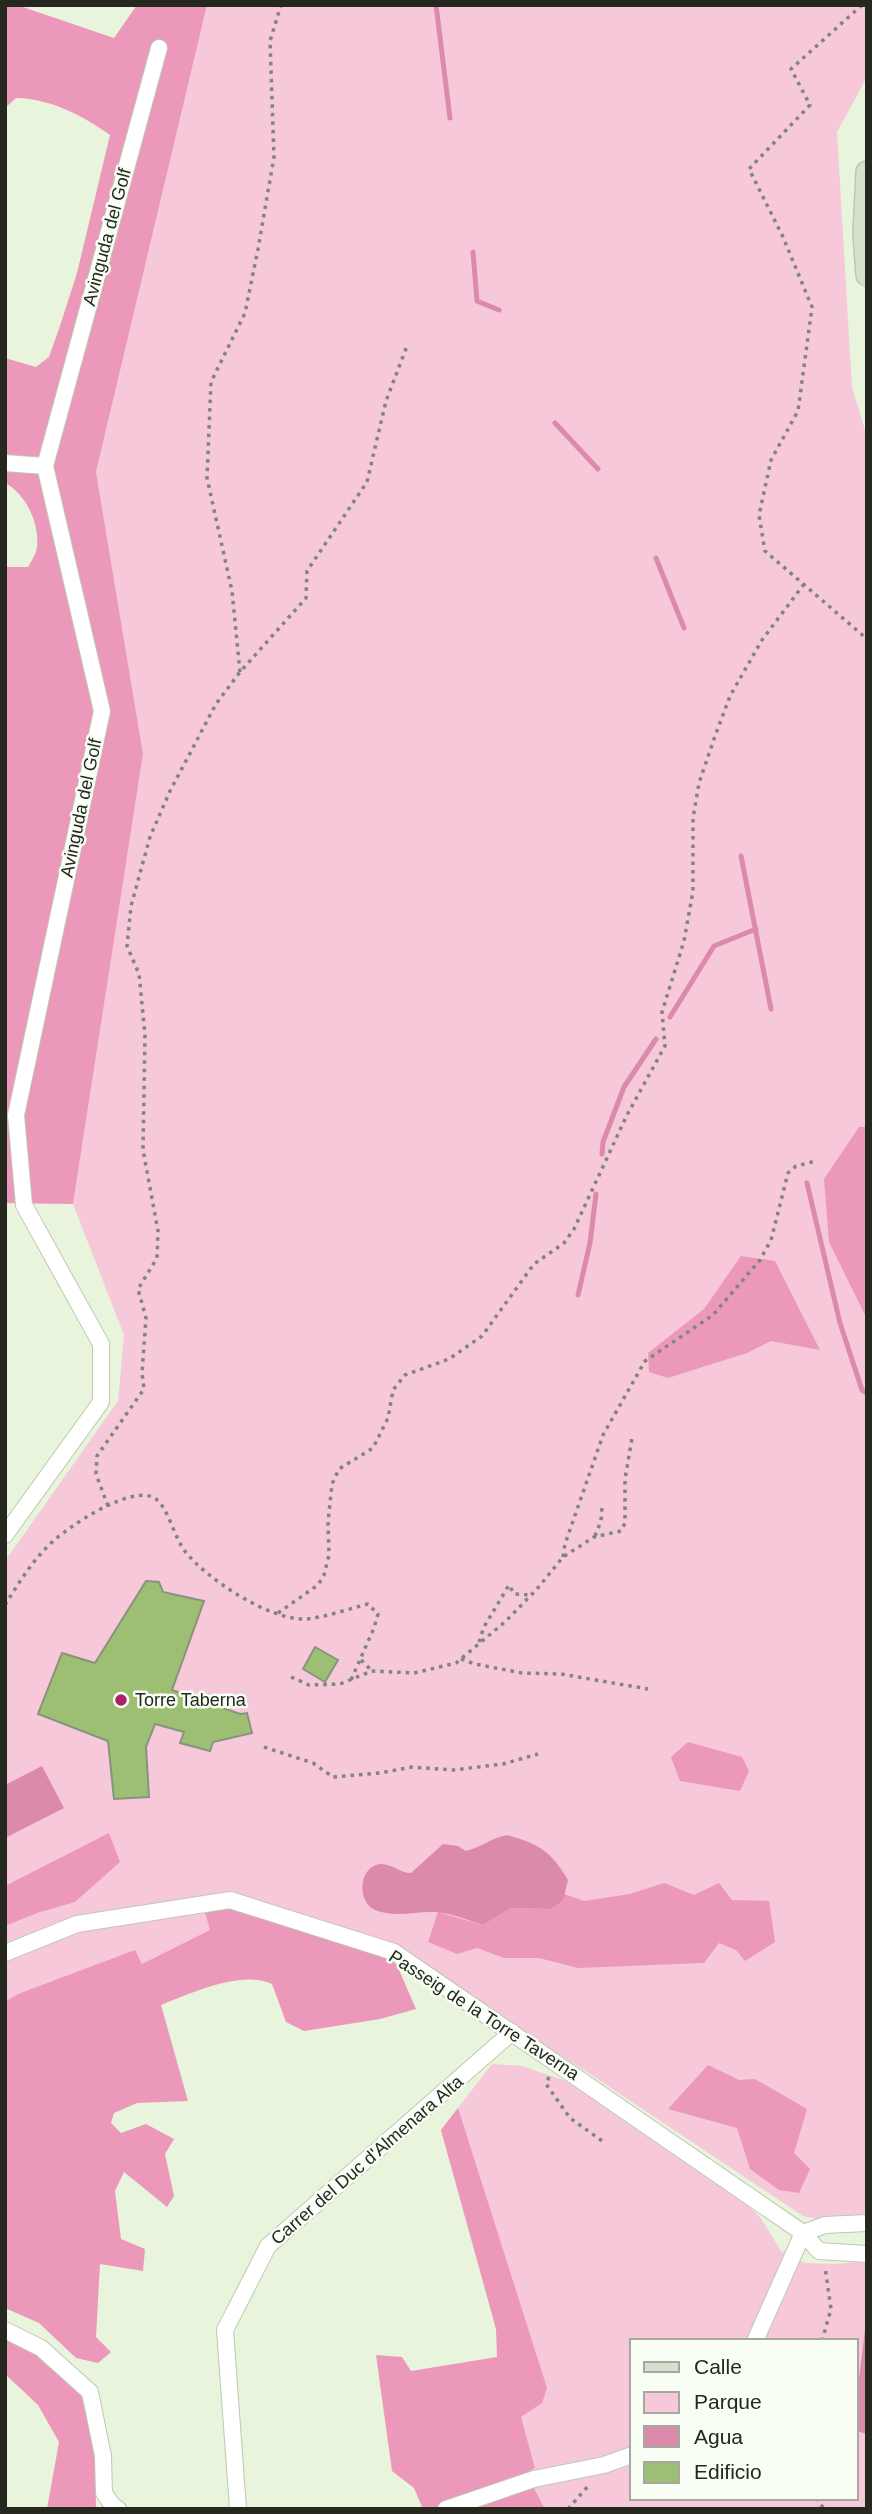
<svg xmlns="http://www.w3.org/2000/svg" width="872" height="2514" font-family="Helvetica,sans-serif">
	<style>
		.green { fill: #f6c8d9; fill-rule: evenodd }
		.forest { fill: #ec98ba }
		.water { fill: #dc8aab }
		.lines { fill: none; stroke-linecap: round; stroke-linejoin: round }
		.stream { stroke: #dc8aab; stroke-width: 5 }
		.building { fill: #9dbf73; stroke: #88937d; stroke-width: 2 }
		.street-casing { stroke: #bdc9b1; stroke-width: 18 }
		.secondary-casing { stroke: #bdc9b1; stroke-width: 24 }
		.path { stroke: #7f8777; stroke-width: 3.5; stroke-dasharray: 3.5 5; stroke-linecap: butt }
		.street { stroke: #fff; stroke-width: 16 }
		.secondary { stroke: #d7e0cc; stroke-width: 21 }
		.poi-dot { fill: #a82169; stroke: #f9fef4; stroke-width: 2.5 }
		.labels { text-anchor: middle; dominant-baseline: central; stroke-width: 5; stroke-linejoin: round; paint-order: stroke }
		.street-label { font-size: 18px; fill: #24281f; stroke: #f9fef4 }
		.poi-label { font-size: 18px; fill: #24281f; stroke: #f9fef4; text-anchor: start }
	</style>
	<rect width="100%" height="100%" fill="#e8f4dc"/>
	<!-- green -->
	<path class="green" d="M207 5H867V77L837 132 852 388 867 436V2219L826 2221 803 2216 590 2074 518 2029 509 2042 403 1970 257 1919 5 2055V1561L118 1401 124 1335 73 1204 143 754 96 472Z
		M492 2064 522 2066 566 2081 741 2199 760 2217 781 2251 805 2263 836 2264 867 2261V2509H453L535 2468 441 2130ZM632 2341H856V2498H632Z"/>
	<!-- forest -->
	<path class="forest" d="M5 5H17L114 38 137 5H207L96 472 143 754 73 1204 5 1203V567H28C31 562 34 557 36 552 42 528 27 494 5 483V358L36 367 49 357 60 326 77 273 110 135C82 115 51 99 16 98L5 108Z
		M859 1127H867V1319L829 1242 824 1179Z
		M741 1256 775 1261 820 1350 771 1341 747 1353 668 1378 649 1372 648 1353 704 1309Z
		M688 1742 742 1757 749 1771 740 1791 680 1781 671 1757Z
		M109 1833 120 1862 75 1902 37 1913 5 1926V1886Z
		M664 1883 694 1895 719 1883 732 1900 769 1901 775 1942 745 1961 736 1950 719 1943 704 1963 578 1968 539 1958H504L477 1948 457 1954 428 1942 438 1912 483 1925 509 1908 551 1909 563 1901 564 1894 584 1901 630 1894Z
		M231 1903 393 1956 416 2009 380 2019 304 2031 286 2022 272 1984C241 1970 192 1993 161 2005L188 2101 137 2103 114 2113 111 2123 121 2133 146 2124 174 2139 165 2154 174 2196 167 2207 124 2172 115 2191 121 2239 145 2249 143 2271 100 2264 96 2337 111 2352 98 2363 76 2358 39 2323 5 2308V2002L18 1994 135 1950 142 1964 210 1930 205 1912Z
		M708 2065 739 2080 755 2079 807 2109 794 2153 810 2169 799 2193 779 2190 750 2169 737 2128 668 2109Z
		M458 2108 547 2388 542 2403 521 2417 535 2468 526 2473 545 2509H423L414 2488 392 2471 376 2355 402 2357 411 2371 497 2357 496 2329 441 2130Z
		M5 2340 32 2351 81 2395 95 2449 96 2509H47L59 2442 38 2405 5 2374Z"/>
	<!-- water -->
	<path class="water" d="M42 1766 64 1808 5 1838V1785Z
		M507 1835C539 1844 551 1851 568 1880L563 1901 551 1909 510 1908 483 1925C468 1920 451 1913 435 1912 416 1911 394 1918 375 1910 357 1902 358 1867 380 1864 391 1863 400 1873 411 1873L443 1844 458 1846 466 1851C482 1847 491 1838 507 1835Z
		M867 2313V2434L856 2431V2403Z"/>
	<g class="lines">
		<!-- stream -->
		<path class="stream" d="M436 5 450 118
			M473 252 477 301 499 310
			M555 423 598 469
			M656 558 684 628
			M741 856 771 1009
			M670 1017 714 946 756 929
			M602 1154 603 1142 624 1087 656 1039
			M807 1183 840 1323 862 1390 867 1393
			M578 1295 590 1243 596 1194"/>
	</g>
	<!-- building -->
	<path class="building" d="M146 1581 159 1582 163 1592 204 1601 172 1690 240 1714 247 1713 252 1733 213 1742 210 1751 180 1743 184 1732 155 1724 146 1747 149 1797 114 1799 108 1741 38 1714 62 1653 95 1663Z
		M315 1647 338 1660 325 1682 303 1669Z"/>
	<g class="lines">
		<defs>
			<path id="street" d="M5 463 45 466
				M5 1535 101 1402V1344L24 1205 16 1115 102 711 45 466 159 48
				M5 1953 77 1924 230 1900 394 1952 803 2233 755 2341
				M867 2223 825 2225 803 2233 819 2251 867 2254
				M5 2330 41 2348 90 2392 103 2456 104 2493 113 2506 118 2509
				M238 2509 225 2330 268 2246 512 2032
				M446 2509 534 2479 604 2465 632 2455"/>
			<path id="secondary" d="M867 172 864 234 867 275"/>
		</defs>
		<!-- street casing -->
		<use href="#street" class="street-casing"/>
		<!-- secondary casing -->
		<use href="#secondary" class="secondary-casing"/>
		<!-- path -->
		<path class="path" d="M862 5 791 69 810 105 749 169 783 237 812 307 798 411 771 460 759 515 765 551 867 639
			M240 672 232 591 207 478 211 382 245 313 258 249 274 157 270 41 281 5
			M108 1506 96 1474 97 1456 144 1389 142 1373 146 1318 138 1289 157 1258 158 1231 143 1150 145 1035 139 974 127 946 131 906 150 837 170 791 216 704 240 672 306 598 307 571 367 482 386 401 407 346
			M595 1536 601 1521 602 1508
			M563 1557 565 1544 603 1435 645 1361 713 1315 760 1260 771 1240 788 1173 796 1166 816 1161
			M5 1605C18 1584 31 1563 49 1545 66 1528 133 1482 156 1499 168 1508 174 1536 184 1550 205 1578 270 1621 306 1619 326 1617 348 1609 368 1604L378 1614 374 1628 351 1680
			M278 1613 318 1585 324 1575 329 1555 328 1522 332 1484 339 1469 373 1448 388 1418 393 1390 405 1375 449 1359 482 1336 534 1264 564 1243 574 1229 627 1115 665 1046 662 1012 684 941 693 891V818L699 783 714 739 730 696 762 640 804 584
			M479 1642 484 1627 509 1585 514 1594 530 1595
			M461 1659 475 1664 522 1673 561 1674 648 1689
			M361 1660 372 1671
			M291 1677 309 1685 340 1684 372 1671 414 1673 456 1663 506 1621 537 1589 563 1557 594 1537 621 1531 625 1523V1479L632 1438
			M264 1747 313 1763 333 1777 380 1773 412 1767 453 1770 503 1764 538 1754
			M549 2077 546 2084 570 2118 605 2143
			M822 2341 831 2309 825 2267
			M816 2498 824 2509
			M568 2509 589 2485"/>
		<!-- street -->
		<use href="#street" class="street"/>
		<!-- secondary -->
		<use href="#secondary" class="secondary"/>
	</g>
	<!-- markers -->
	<circle class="poi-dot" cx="121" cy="1700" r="7"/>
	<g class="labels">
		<!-- street labels -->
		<g class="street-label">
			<text transform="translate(107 237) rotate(-75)">Avinguda del Golf</text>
			<text transform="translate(81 808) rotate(-78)">Avinguda del Golf</text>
			<text transform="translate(484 2015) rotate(33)">Passeig de la Torre Taverna</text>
			<text transform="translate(367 2160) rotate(-41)">Carrer del Duc d'Almenara Alta</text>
		</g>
		<!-- poi labels -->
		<g class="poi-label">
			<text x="135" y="1700">Torre Taberna</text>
		</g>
	</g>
	<!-- border -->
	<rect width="872" height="2514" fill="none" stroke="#24281f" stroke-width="14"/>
	<!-- legend -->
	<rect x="630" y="2339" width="228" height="161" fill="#f9fef4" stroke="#a4a89f" stroke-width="2"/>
	<rect x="644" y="2362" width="35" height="10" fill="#d7e0cc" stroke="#a4a89f" stroke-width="2"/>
	<text x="694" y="2374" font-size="21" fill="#24281f">Calle</text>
	<rect x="644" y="2392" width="35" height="21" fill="#f6c8d9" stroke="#a4a89f" stroke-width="2"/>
	<text x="694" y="2409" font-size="21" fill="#24281f">Parque</text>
	<rect x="644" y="2426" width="35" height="21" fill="#dc8aab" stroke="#a4a89f" stroke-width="2"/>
	<text x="694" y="2444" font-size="21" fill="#24281f">Agua</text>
	<rect x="644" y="2462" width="35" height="21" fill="#9dbf73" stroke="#a4a89f" stroke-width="2"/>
	<text x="694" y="2479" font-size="21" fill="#24281f">Edificio</text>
</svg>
